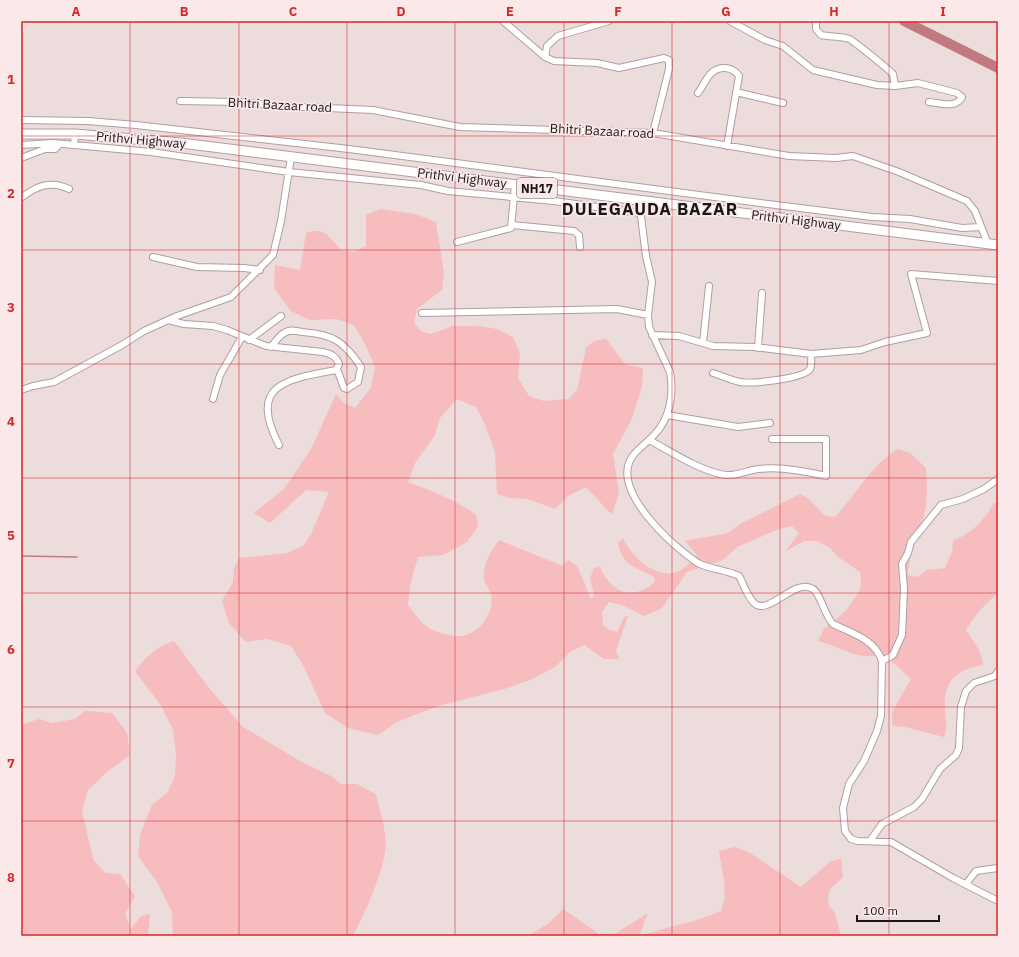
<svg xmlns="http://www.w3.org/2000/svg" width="1019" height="957" font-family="'IBM Plex Sans',sans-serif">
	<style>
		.green { fill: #f6bcbe }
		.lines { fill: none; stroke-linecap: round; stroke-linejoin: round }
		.stream { stroke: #c17b80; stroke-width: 1.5 }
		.river { stroke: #c17b80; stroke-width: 10 }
		.minor-casing { stroke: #b09fa0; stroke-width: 8 }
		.highway-casing { stroke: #b09fa0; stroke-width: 11 }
		.minor { stroke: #fff; stroke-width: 6 }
		.highway { stroke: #fff; stroke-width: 9 }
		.grid { fill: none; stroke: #d62828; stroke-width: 1; stroke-opacity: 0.55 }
		.labels { text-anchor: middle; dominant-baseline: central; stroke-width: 3.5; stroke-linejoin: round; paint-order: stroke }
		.shield { fill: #fbe9e9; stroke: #5f5555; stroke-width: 1 }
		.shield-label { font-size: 12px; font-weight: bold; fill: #1c1616 }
		.street-label { font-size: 13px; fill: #1c1616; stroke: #fbe9e9 }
		.district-label { font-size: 17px; font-weight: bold; letter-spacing: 1px; fill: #1c1616; stroke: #fbe9e9 }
		.neatline { fill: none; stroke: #d62828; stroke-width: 1.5 }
		.grid-label { font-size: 13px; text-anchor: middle; font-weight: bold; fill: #d62828 }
	</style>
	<rect width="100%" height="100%" fill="#eddcdc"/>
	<!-- green -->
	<path class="green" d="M380 209 415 214 436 222 444 273 442 290 417 309 414 323 422 332 431 334 453 326H478L497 329 513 337 520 353 518 378 529 396 544 401 569 399 577 390 586 348 594 341 606 339 626 365 643 368 642 386 632 419 613 454 619 493 612 515 586 487 568 496 555 509 528 499 510 498 497 494 495 452 486 427 476 407 457 399 440 418 434 437 415 463 408 482C433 492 455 499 476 515L478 526 467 542 443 555 418 557 410 585 408 605C422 625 429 632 454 636 475 639 496 615 491 594 490 589 485 585 484 580 482 565 491 551 499 540L563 566 568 560 577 566 591 599 594 595 590 578 594 568 600 567C602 573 606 578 610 583 624 598 641 594 655 582L653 576C634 566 623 567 618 543L623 538C632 557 658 583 681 570 686 567 692 560 697 555L685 541 728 533 742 523 800 494 809 499 825 516 835 517C856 495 871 465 898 449L910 453 926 468C927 484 928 500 924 515 919 535 908 554 908 575L918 577 926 570 945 568 952 552 953 541C974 531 982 523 994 503H998V593C985 604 975 615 966 630 973 642 982 650 983 665 954 670 943 682 945 712 946 723 948 727 944 737L905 727 893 726 892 712 911 679 885 655C878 655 870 657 863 656 847 653 833 645 818 641L824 629 846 611 860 590 861 579 860 572 838 557 830 548 817 541H804L786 551 799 533 792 526 779 529 737 547 723 560 687 572 662 608 644 616 624 606 609 602 602 612 603 625 610 630 617 632 624 617 628 616 616 651 619 659H604L584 645 570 652 555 667 532 679 508 688 438 706 397 722 378 735 348 728 325 713 304 667 291 646 267 639 246 642 229 623 222 601 233 582 234 569 239 558 287 553 303 546 311 534 329 492 306 490 270 523 254 513 284 489 311 449 336 394 344 403 355 408 371 388 375 367 364 342 354 325 336 319 309 320 291 311 274 288 275 265 300 270 306 233C325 226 330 238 341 250L354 252 366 246V215Z
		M174 641 209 688 243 727 300 761 331 776 341 784H357L376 794C380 812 388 834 385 852 381 877 365 913 353 936H173L172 912 157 882 138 856 140 834 152 805 168 792 175 775 176 753 173 730 162 707 135 671C146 657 156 647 174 641Z
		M85 711 112 713 127 733 130 755 108 771 88 790 82 811 93 859 105 873 120 874 135 896 125 914 131 929 141 916 150 914 148 936H21V725L39 719 52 723 75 719Z
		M735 847 750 853 801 887 830 862 841 858 843 877 829 890 828 904 835 913 841 936H641C668 926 695 923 721 911 729 892 722 871 719 851Z
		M563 909 599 934 616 933 648 913 639 936H528L549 923Z"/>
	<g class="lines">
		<!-- stream -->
		<path class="stream" d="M21 556 77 557"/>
		<!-- river -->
		<path class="river" d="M904 21 998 68"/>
		<defs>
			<path id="minor" d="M503 21 545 57 547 46 558 36 609 21
				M730 21 765 40 783 46 813 70 877 85 895 86 893 74C889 70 853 40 849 39 841 36 830 37 821 35L816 29V21
				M545 57 554 61 597 63 619 68 664 58 669 60V69L653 133
				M895 86 918 83 957 93 962 97C956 109 940 103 929 102
				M736 92 783 103
				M698 93C706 82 709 67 726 68 732 69 736 71 739 76L727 146
				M180 101 239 102 282 106 373 110 460 127 653 133 789 156 836 158 853 156 899 172 967 201 975 211 988 244
				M21 120 88 121 136 125 349 149 776 205 872 217 910 219 962 228 981 227
				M21 145 53 143 74 145 75 134
				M74 145 151 152 289 172 421 185 448 191 554 201 640 213
				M21 158 45 149H55L60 144
				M21 198C36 186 51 180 69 189
				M639 201 646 256 652 282 648 315 649 327 670 372C674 394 670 419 654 435 647 443 638 448 632 457 610 490 673 547 698 563 709 569 726 570 739 576 744 585 747 596 754 603 768 617 795 577 813 589 821 594 824 615 833 624 851 633 875 639 882 661L881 716 877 731 864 761 849 784 843 808 845 831 851 839 858 841 891 842 953 878 998 901
				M512 225 574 231 579 235 580 247
				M457 242 511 228 515 185
				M153 257 197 267 244 268 260 270
				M422 313 617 309 648 315
				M168 320 184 324 213 326 227 330 266 346 323 352C331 354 336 356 339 364L336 370C285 379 248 385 279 445
				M652 335 679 336 713 346 755 347 811 354 861 350 885 342 927 333 911 274 998 281
				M249 340 281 316
				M703 343 709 286
				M271 347C275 342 279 336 284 333 290 329 296 331 302 332 332 334 344 341 361 367L358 382 347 389 344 388 337 369
				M758 348 762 293
				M713 373C722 376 731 380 740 382 751 384 804 379 810 369 812 365 811 358 811 354
				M21 390 33 386 54 382 122 345 144 331 177 316 231 297 273 255 281 221 291 157
				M213 399 220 375 242 337
				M667 415 738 427 770 423
				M649 440C672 452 695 468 720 474 735 478 746 470 759 469 780 466 805 471 826 476V439H772
				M882 661 893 655 902 635 904 589 902 564 908 553 911 542 941 505 963 499 984 489 998 479
				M870 841 882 824 914 807 922 799 940 769 956 755 959 748 961 707 966 691 974 683 995 676 998 671
				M966 884 976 871 998 868"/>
			<path id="highway" d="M21 134H75L181 143 998 245"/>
		</defs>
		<!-- minor casing -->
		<use href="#minor" class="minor-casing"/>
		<!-- highway casing -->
		<use href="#highway" class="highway-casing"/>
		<!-- minor -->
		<use href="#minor" class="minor"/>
		<!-- highway -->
		<use href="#highway" class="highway"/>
	</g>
	<!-- grid -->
	<path class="grid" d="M130 21V936M239 21V936M347 21V936M455 21V936M564 21V936M672 21V936M780 21V936M889 21V936M21 136H998M21 250H998M21 364H998M21 478H998M21 593H998M21 707H998M21 821H998"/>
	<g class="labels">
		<!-- shield labels -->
		<rect class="shield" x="517" y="178" width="40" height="20" rx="3"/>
		<g class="shield-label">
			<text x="537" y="188">NH17</text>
		</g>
		<!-- street labels -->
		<g class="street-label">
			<text transform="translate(280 105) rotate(3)">Bhitri Bazaar road</text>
			<text transform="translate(602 131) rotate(3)">Bhitri Bazaar road</text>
			<text transform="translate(141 140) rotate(5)">Prithvi Highway</text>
			<text transform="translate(462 178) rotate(7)">Prithvi Highway</text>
			<text transform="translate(796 220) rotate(7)">Prithvi Highway</text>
		</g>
		<!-- district labels -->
		<g class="district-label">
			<text x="650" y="209">DULEGAUDA BAZAR</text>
		</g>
	</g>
	<!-- border -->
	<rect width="1019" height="957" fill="none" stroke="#fbe9e9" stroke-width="44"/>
	<!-- scale -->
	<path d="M857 915v6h82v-6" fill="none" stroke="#1c1616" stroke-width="2"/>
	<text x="863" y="915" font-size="12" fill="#1c1616" stroke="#fbe9e9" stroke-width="3" paint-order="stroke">100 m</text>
	<rect x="22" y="22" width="975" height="913" class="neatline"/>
	<g class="grid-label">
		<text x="76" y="16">A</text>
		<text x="184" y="16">B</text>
		<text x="293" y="16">C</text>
		<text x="401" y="16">D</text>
		<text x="510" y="16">E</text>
		<text x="618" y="16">F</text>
		<text x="726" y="16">G</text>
		<text x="834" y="16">H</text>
		<text x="943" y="16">I</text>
		<text x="11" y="84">1</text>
		<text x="11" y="198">2</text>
		<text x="11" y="312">3</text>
		<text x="11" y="426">4</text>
		<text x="11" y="540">5</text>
		<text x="11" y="654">6</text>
		<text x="11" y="768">7</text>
		<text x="11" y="882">8</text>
	</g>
</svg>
